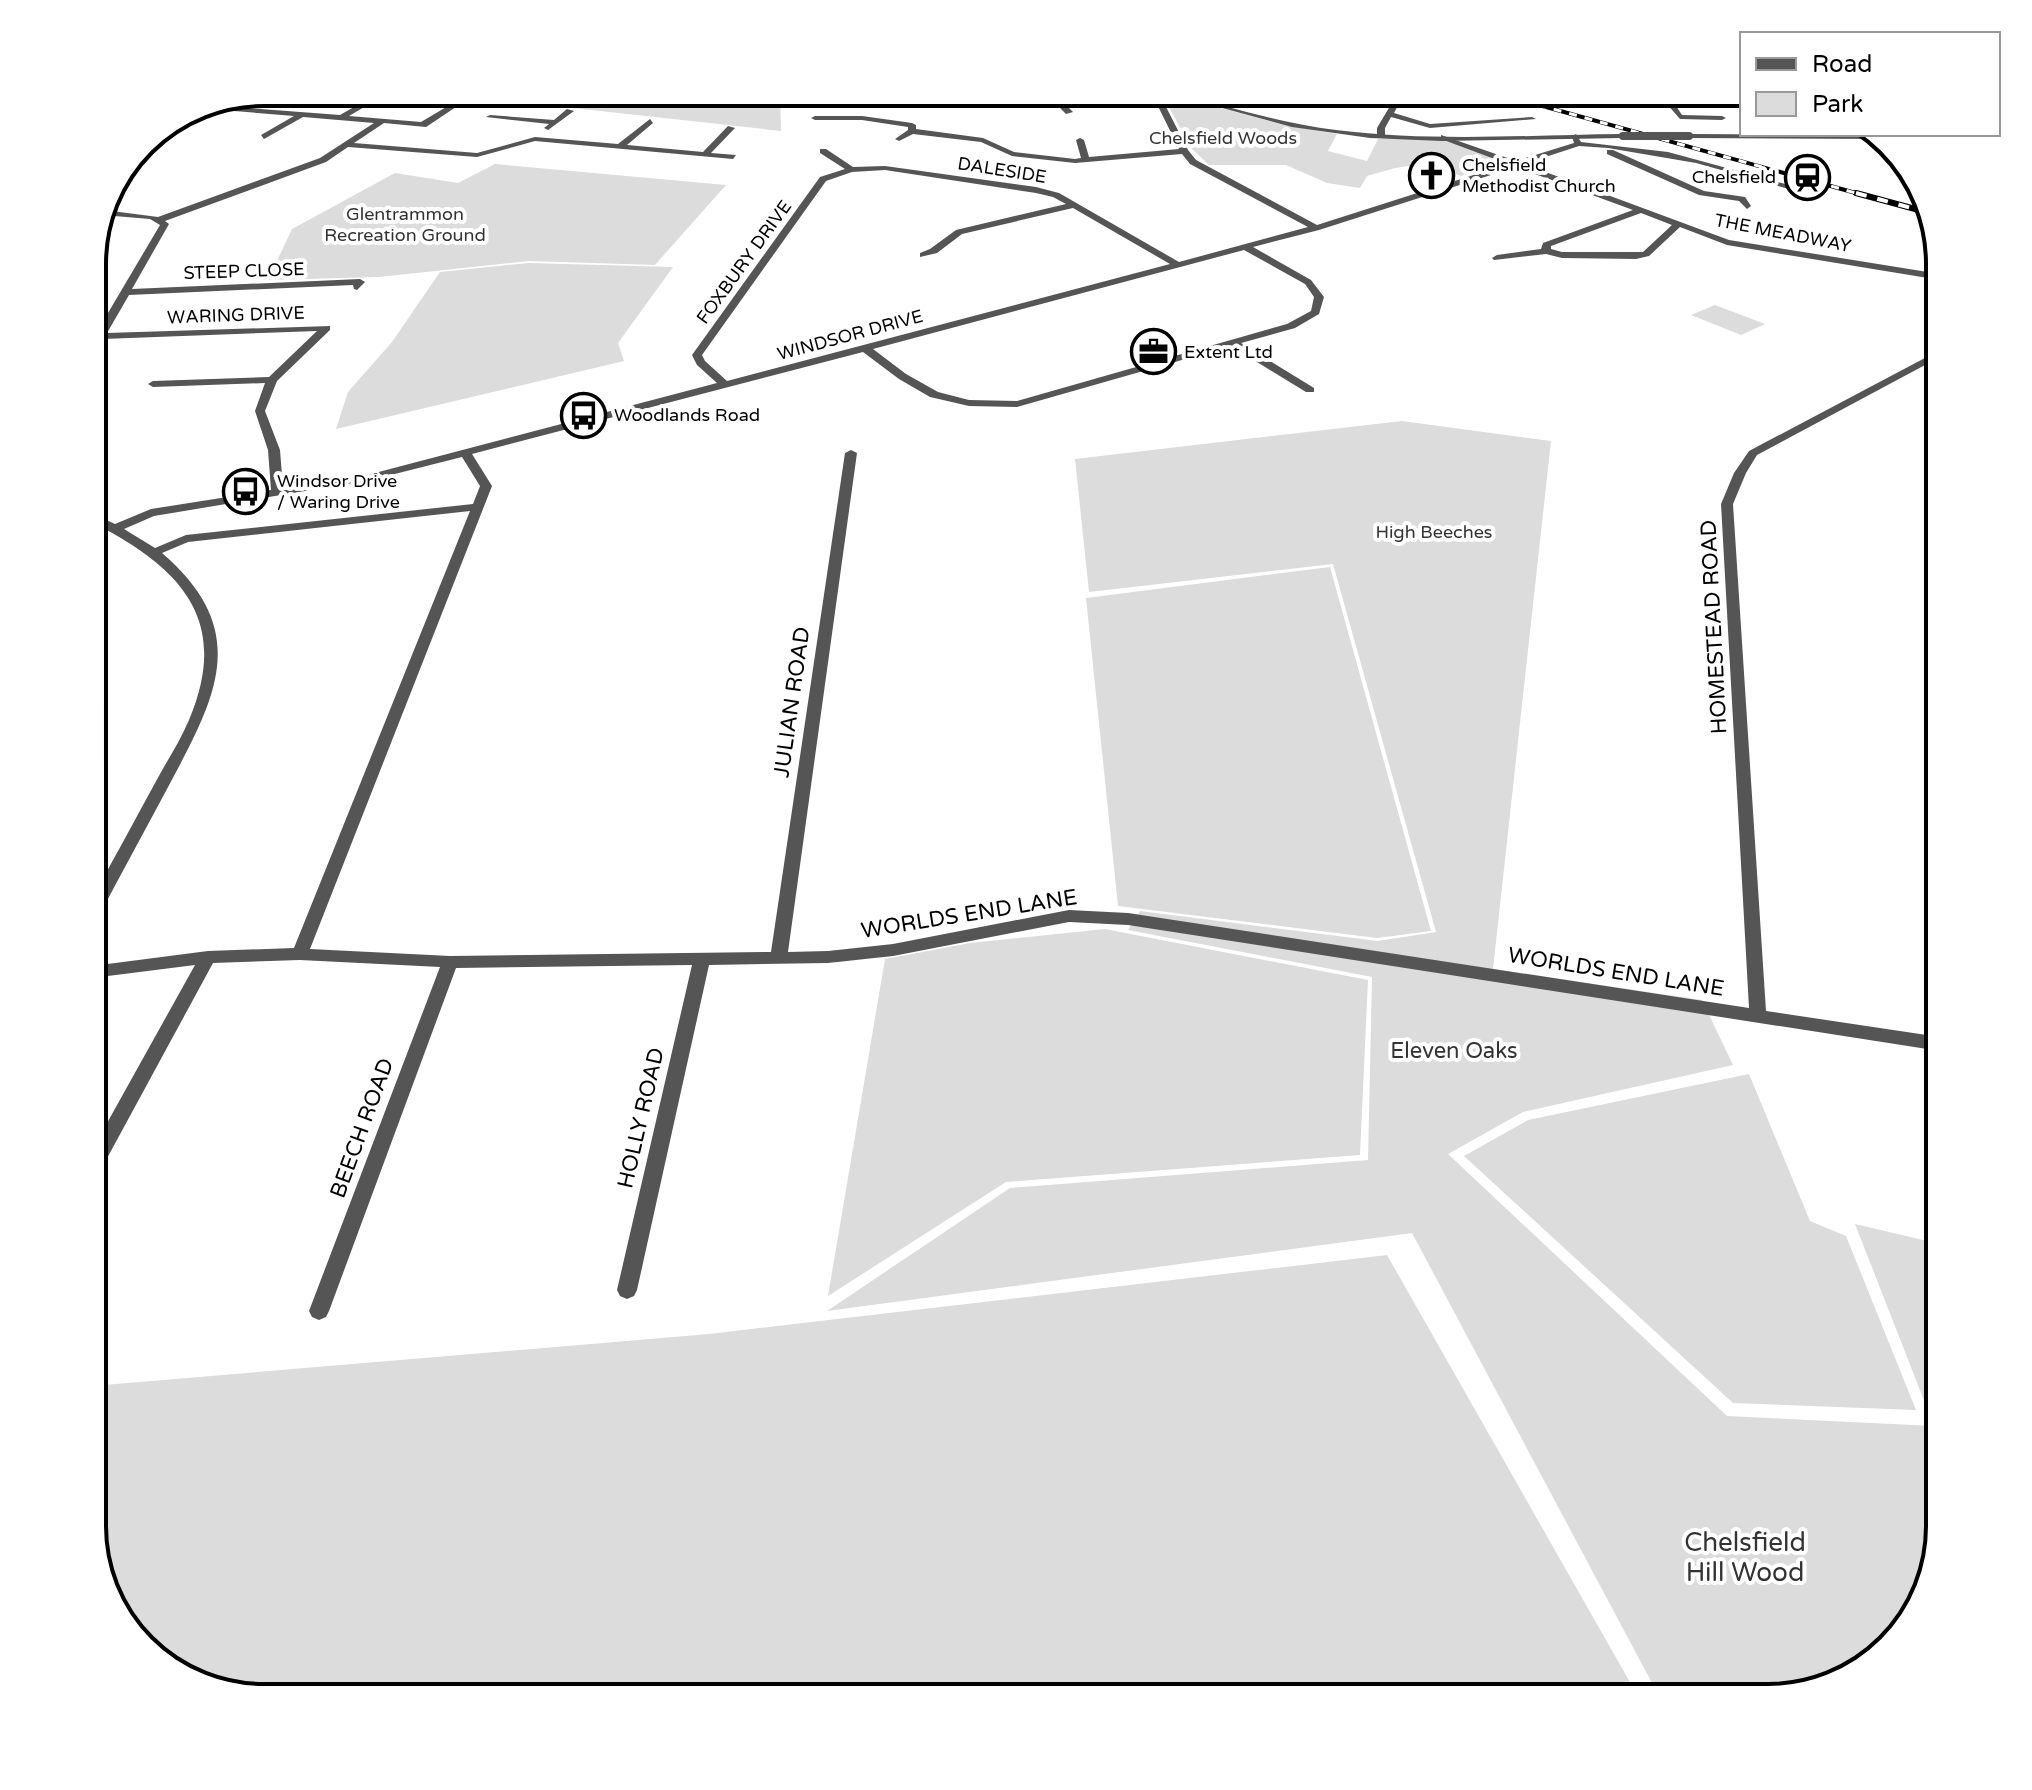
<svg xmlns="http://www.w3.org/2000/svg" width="2032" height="1790" font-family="'Varela Round',sans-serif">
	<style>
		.green { fill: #dcdcdc }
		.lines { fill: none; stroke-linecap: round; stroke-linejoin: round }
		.minor { fill: #555; fill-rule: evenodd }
		.tertiary { fill: #555; fill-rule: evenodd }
		.rail-far1-casing { stroke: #000; stroke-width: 4 }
		.rail-casing { stroke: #000; stroke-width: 6 }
		.rail-far1 { stroke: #fff; stroke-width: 3; stroke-dasharray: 8; stroke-linecap: butt }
		.rail { stroke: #fff; stroke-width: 4; stroke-dasharray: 11; stroke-linecap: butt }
		.tertiary-bridge { stroke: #555; stroke-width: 8 }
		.labels { text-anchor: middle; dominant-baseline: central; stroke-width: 8; stroke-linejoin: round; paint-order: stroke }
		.far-park-label { font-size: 18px; fill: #333; stroke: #fff }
		.far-poi-label { font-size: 18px; fill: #000; stroke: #fff; text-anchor: start }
		.far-street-label { font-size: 18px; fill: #000; stroke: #fff }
		.street-label { font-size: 22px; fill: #000; stroke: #fff }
		.park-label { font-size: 22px; fill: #333; stroke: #fff }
		.near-park-label { font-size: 26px; fill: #333; stroke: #fff }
		.rim { fill: none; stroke: #000; stroke-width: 4 }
	</style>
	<rect width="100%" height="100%" fill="#fff"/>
	<!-- green -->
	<path class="green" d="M596 92H780L781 131 573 108Z
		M1175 96 1284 125 1337 134 1328 151 1367 161 1378 139H1445L1505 161 1461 176C1421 160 1407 164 1367 176L1360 188 1327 183 1286 165H1209L1192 149 1166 102Z
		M495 164 726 185 655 265 529 261 379 277 268 280 292 229 395 173 458 183Z
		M528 263 673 267 618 343 624 361 336 429 348 392 392 342 440 272Z
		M1715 305 1765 324 1741 335 1691 315Z
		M1402 421 1551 441 1493 969 1702 1000 1733 1065 1523 1112 1448 1154 1727 1416 1934 1426 1855 1224 1940 1244V1537L1927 1592 1890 1647 1834 1685 1768 1698H1660L1412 1233 827 1311 1010 1188 1368 1160 1372 977 1128 930 1140 911 1378 941 1436 932 1333 564 1089 592 1075 459Z
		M1330 567 1431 931 1377 938 1118 906 1086 598Z
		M1105 929 1368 980 1360 1155 1006 1182 828 1296 885 959 970 943Z
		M1749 1074 1810 1221 1846 1236 1916 1410 1733 1403 1464 1156 1528 1120Z
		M1387 1255 1639 1698H263C243 1694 216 1693 197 1684 72 1624 92 1502 92 1386L709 1334Z"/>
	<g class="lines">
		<!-- minor -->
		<path class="minor" d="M380 92H389L381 98H375Z
			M556 92 550 95 546 93 547 92Z
			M945 92H1061L1055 94 1073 112 1066 114 1047 95 994 97Z
			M1166 92 1174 93 1163 101 1188 150 1196 160 1317 225 1508 164 1441 139V135L1516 161 1574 143 1572 136 1576 134 1581 142 1668 152 1818 193 1814 196 1696 163 1608 148 1579 146 1524 164 1729 240 1940 274V280L1727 245 1680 227 1649 256 1636 259 1562 258 1546 254 1494 260 1492 258 1497 255 1541 249 1543 243 1633 210 1516 167 1319 230 1253 247 1311 280 1324 297 1319 314 1295 328 1241 343 1314 388V392H1306L1231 346 1017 407 969 406 930 397 899 379 863 352 472 454 492 486 310 949 450 956 771 952 845 453 851 450 857 453 788 952 828 951 893 944 1069 910 1128 913 1749 1008 1721 504 1734 473 1749 451 1940 350V357L1757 455 1746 473 1733 504 1766 1011 1940 1037V1051L1128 925 1069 922 893 956 828 963 709 965 637 1290 634 1296 627 1299 620 1296 617 1290 692 965 456 968 329 1311 326 1317 319 1320 312 1317 309 1311 440 967 300 960 213 963 99 1173 92 1176V1150L195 965 92 978V966L208 951 294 948 470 511 188 542 162 553C254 632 215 699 167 789 145 830 122 872 100 914L92 920V898C115 857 137 816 160 774 170 756 181 739 189 720 232 618 179 567 92 522V513L115 524 151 509 271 490 268 450 255 411 265 383 153 387 148 384 153 381 269 377 317 331 103 339 96 351 92 352V340L160 225 150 219 102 215 104 210 158 217 320 158 374 123 303 117 264 139 261 135 294 116 209 109 206 105 340 115 368 99 371 103 349 116 421 122 453 103 456 107 426 127 384 123 354 143 477 153 535 137 618 144 650 119 653 123 627 145 703 152 728 126 735 128 711 153 736 155 733 159 535 141 477 157 348 147 326 162 165 221 169 224 132 289 360 279 365 282 357 290 354 289 353 285 129 295 107 333 330 326V330L277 381 265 411 280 450 283 488 371 474 717 383 697 365 692 355 820 177 845 169 820 153V149H826L853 167 885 166 1036 187 1059 193 1179 262 1308 227 1190 164 1182 154 1075 163 1012 156 981 142 913 134 899 141 895 139 908 130V127L862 120H815L811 118 815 116H862L912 123 916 125V129L983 138 1014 152 1075 159 1081 158 1076 140 1080 138 1084 140 1089 157 1179 149 1155 100ZM885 170 1036 193 1053 197 1066 204 956 230 930 249 920 253V257L937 253 962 234 1073 208 1170 264 727 381 705 361 702 355 826 181 852 172ZM1641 213 1672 225 1643 252H1562L1551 249V246ZM1244 250 1305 284 1314 297 1311 311 1287 324 1017 401 969 400 938 392 906 374 873 349ZM462 457 480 486 473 504 186 535 155 548 124 529 154 516 371 480Z
			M1380 92H1389L1401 100 1394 113 1430 124 1532 117 1536 119 1430 128 1391 117 1385 128V136L1381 138 1377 136V128L1393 101Z
			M1604 92 1669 99 1742 100V104L1674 103 1682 115 1722 116 1726 118 1722 120 1680 119 1666 103Z
			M567 109 574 111 548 130 544 128 549 124 486 117 490 115 554 120Z
			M161 140V144L142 146 145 141Z
			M1607 150H1613L1704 191 1745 197 1751 206 1747 209 1739 201 1699 195 1607 154Z"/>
		<!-- tertiary -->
		<path class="tertiary" d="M1163 92H1175C1228 107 1281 123 1336 130 1431 142 1527 135 1623 134L1627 136 1623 138 1442 141 1370 138 1292 127Z
			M1689 134 1878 135 1885 139 1686 138Z"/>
		<defs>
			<path id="rail-far1" d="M1492 92 1863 195"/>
			<path id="rail" d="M1856 193 1930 213"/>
		</defs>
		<!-- rail-far1 casing -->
		<use href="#rail-far1" class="rail-far1-casing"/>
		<!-- rail casing -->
		<use href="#rail" class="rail-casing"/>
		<!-- rail-far1 -->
		<use href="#rail-far1" class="rail-far1"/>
		<!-- rail -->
		<use href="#rail" class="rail"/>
		<!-- tertiary-bridge -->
		<path class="tertiary-bridge" d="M1623 136H1689"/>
	</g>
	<!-- icons -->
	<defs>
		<symbol id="church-ring" viewBox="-11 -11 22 22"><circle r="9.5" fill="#fff" stroke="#000" stroke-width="1.5"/><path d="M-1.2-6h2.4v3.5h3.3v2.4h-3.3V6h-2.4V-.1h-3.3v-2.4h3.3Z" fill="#000"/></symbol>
		<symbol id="station-ring" viewBox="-11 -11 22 22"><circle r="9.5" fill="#fff" stroke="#000" stroke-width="1.5"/><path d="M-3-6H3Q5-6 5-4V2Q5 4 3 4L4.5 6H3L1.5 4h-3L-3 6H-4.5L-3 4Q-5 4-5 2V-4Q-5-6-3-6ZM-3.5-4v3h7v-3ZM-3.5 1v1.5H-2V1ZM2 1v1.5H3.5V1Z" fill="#000"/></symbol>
		<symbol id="office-ring" viewBox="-11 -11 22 22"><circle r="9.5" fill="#fff" stroke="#000" stroke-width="1.5"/><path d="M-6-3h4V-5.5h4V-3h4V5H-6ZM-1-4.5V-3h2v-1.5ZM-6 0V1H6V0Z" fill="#000"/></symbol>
		<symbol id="bus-ring" viewBox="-11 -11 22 22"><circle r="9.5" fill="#fff" stroke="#000" stroke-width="1.5"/><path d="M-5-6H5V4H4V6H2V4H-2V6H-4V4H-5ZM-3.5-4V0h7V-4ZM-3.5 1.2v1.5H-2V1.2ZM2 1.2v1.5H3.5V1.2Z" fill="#000"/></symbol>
	</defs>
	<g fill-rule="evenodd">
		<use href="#church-ring" x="1406" y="150" width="51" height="51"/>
		<use href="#station-ring" x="1782" y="152" width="51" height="51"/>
		<use href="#office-ring" x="1128" y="326" width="51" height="51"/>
		<use href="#bus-ring" x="558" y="390" width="51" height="51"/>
		<use href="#bus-ring" x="220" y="466" width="51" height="51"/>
	</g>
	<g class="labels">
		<!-- far-park labels -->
		<g class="far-park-label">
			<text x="1223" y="138">Chelsfield Woods</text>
			<text x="405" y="214">Glentrammon<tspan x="405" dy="21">Recreation Ground</tspan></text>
			<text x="1434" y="532">High Beeches</text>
		</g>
		<!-- far-poi labels -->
		<g class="far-poi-label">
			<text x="1462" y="165">Chelsfield<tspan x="1462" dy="21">Methodist Church</tspan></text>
			<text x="1776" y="177" text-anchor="end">Chelsfield</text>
			<text x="1184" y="352">Extent Ltd</text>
			<text x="614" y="415">Woodlands Road</text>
			<text x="277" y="481">Windsor Drive<tspan x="277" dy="21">/ Waring Drive</tspan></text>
		</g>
		<!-- far-street labels -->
		<g class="far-street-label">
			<text transform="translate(1002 170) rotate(9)">DALESIDE</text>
			<text transform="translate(1783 233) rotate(11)">THE MEADWAY</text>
			<text transform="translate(744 262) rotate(-54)">FOXBURY DRIVE</text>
			<text transform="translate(244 271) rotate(-2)">STEEP CLOSE</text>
			<text transform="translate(236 315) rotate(-2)">WARING DRIVE</text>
			<text transform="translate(850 335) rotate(-15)">WINDSOR DRIVE</text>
		</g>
		<!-- street labels -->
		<g class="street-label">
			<text transform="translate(1714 627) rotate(-93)">HOMESTEAD ROAD</text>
			<text transform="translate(792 702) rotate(-82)">JULIAN ROAD</text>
			<text transform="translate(969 914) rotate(-9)">WORLDS END LANE</text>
			<text transform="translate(1616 972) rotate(9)">WORLDS END LANE</text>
			<text transform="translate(641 1118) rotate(-77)">HOLLY ROAD</text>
			<text transform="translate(362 1128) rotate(-70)">BEECH ROAD</text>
		</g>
		<!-- park labels -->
		<g class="park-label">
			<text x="1454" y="1051">Eleven Oaks</text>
		</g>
		<!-- near-park labels -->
		<g class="near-park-label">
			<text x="1745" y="1542">Chelsfield<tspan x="1745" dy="30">Hill Wood</tspan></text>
		</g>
	</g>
	<!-- crop -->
	<path d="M0 0H2032V1790H0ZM264 106H1768A158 158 0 0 1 1926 264V1526A158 158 0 0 1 1768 1684H264A158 158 0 0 1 106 1526V264A158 158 0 0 1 264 106Z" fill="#fff" fill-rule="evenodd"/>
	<path class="rim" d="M264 106H1768A158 158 0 0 1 1926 264V1526A158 158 0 0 1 1768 1684H264A158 158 0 0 1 106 1526V264A158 158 0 0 1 264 106Z"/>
	<!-- legend -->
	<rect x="1740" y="32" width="260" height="104" fill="#ffffff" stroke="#999999" stroke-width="2"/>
	<rect x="1756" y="58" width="40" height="12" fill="#555555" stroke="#999999" stroke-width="2"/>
	<text x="1812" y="72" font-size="24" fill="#000000">Road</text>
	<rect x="1756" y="92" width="40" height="24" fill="#dcdcdc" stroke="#999999" stroke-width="2"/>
	<text x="1812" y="112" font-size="24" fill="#000000">Park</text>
</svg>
